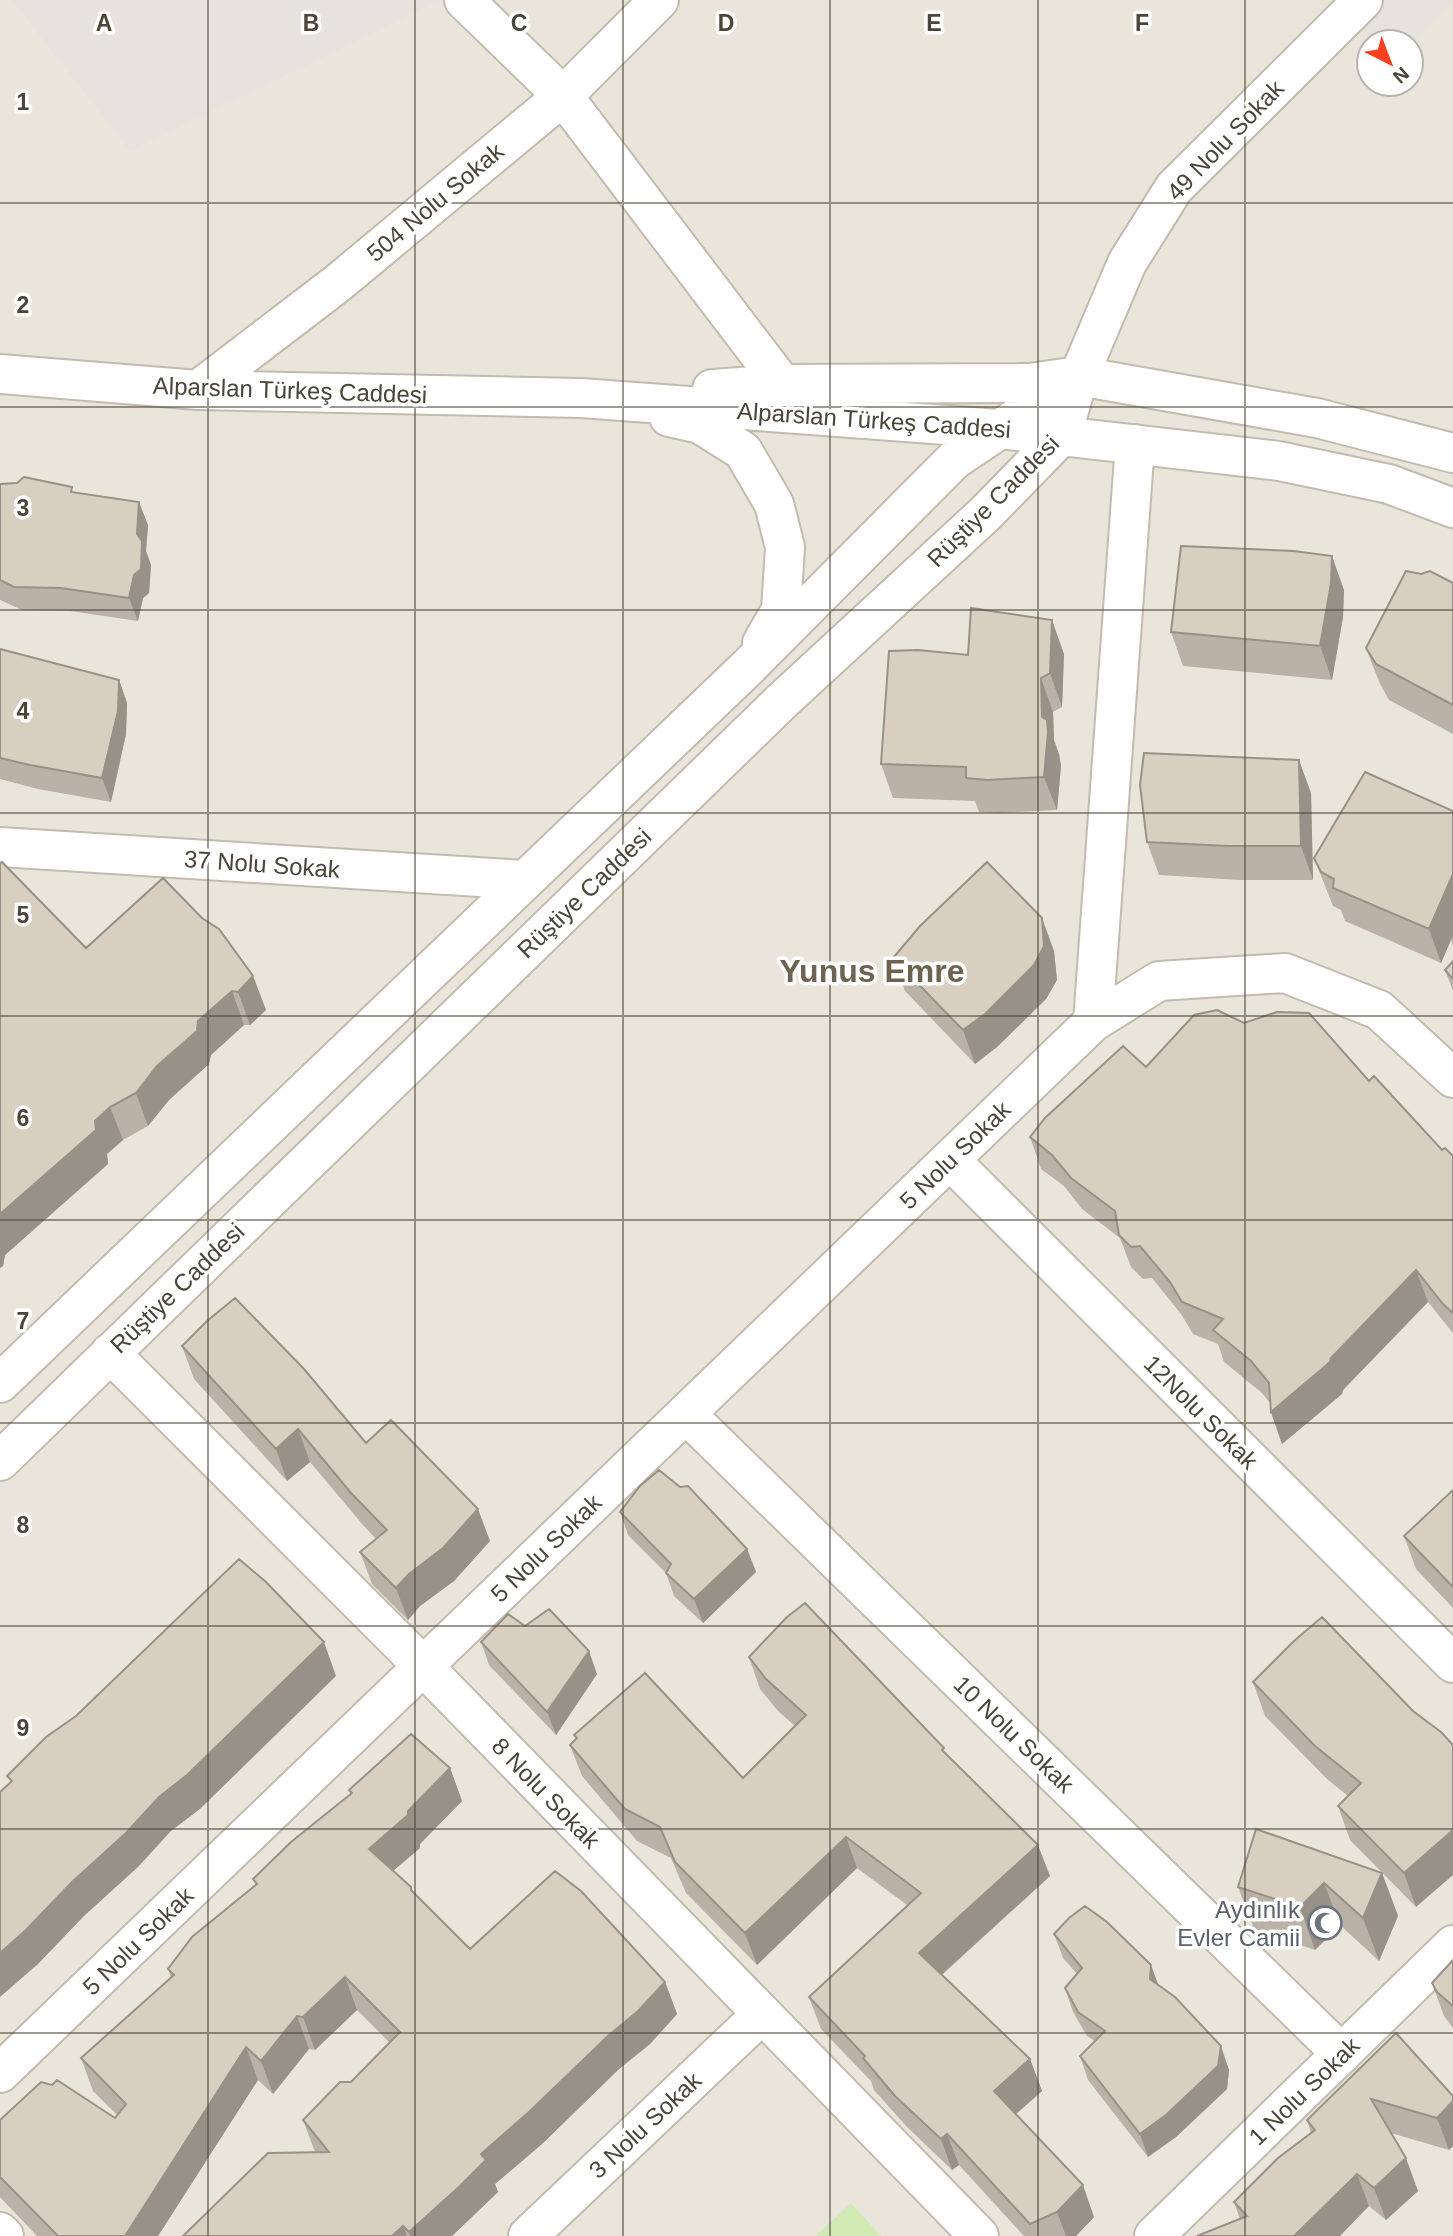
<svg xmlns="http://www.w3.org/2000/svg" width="1453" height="2236" font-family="Arial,sans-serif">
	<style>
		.residential { fill: #eae5da; fill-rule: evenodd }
		.industrial { fill: #e6e2dd }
		.green { fill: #d2eab5 }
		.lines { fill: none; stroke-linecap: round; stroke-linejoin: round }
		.minor-casing { stroke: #c2bbae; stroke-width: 42 }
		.tertiary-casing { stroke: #c2bbae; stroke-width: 42 }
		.minor { stroke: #fff; stroke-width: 38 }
		.tertiary { stroke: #fff; stroke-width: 38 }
		.wall { fill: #bab2a6 }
		.shaded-wall { fill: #979187 }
		.building { fill: #d8cfc1; stroke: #979187; stroke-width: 2 }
		.grid { fill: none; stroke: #4b4439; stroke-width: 2; stroke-opacity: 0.55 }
		.labels { text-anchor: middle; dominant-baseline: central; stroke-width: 7; stroke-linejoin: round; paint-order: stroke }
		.street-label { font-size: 24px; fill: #4b4439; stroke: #fff }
		.worship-label { font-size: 24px; fill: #5b616d; stroke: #fff; text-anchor: end }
		.district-label { font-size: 32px; font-weight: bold; fill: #6e6250; stroke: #fff }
		.grid-label { font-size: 23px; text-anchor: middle; font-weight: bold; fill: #4b4439; stroke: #fff; stroke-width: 7; stroke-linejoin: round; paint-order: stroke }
	</style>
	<rect width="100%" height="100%" fill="#f6f3ec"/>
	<!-- residential -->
	<path class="residential" d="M0 0H1453V2236H0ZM1369 42H1411V84H1369Z"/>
	<!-- industrial -->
	<path class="industrial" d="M12 0H441L130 151Z
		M1330 0H1453V3L1411 46V42H1373Z"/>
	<!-- green -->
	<path class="green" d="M851 2203 881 2236H816Z"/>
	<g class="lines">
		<defs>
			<path id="minor" d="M464 0 563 96 782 384
				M1079 376 1127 263 1174 188 1363 0
				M198 390 338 283 563 96 659 0
				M0 847 525 880
				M1093 1022 1135 444
				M950 1160 1453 1663
				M686 1414 1342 2054
				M0 2073 1093 1022 1159 981 1285 973 1379 1010 1453 1078
				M0 2232 4 2236
				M528 2236 762 2014
				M1154 2236 1453 1945"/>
			<path id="tertiary" d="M0 374 198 390 581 398 999 429 1279 461 1389 484 1453 508
				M712 389 782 384 1029 383 1079 376 1317 418 1453 453
				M669 417 700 424 743 451 774 504 785 547 781 610 762 643
				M110 1353 423 1666 979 2236
				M0 1383 747 668 954 460 1079 376
				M0 1461 782 701 986 513 1062 435 1079 376"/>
		</defs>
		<!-- minor casing -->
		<use href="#minor" class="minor-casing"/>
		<!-- tertiary casing -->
		<use href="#tertiary" class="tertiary-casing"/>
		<!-- minor -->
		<use href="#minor" class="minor"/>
		<!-- tertiary -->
		<use href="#tertiary" class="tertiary"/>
	</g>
	<!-- wall -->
	<path class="wall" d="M0 484 73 492 148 525 146 551 151 565 149 593 143 598 138 621 70 611 22 610 0 600Z
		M1453 583V734L1389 700 1380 684 1366 648Z
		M1344 590 1343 617 1332 680 1183 666 1171 632Z
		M0 649 119 680 127 703 126 734 111 802 38 789 0 779Z
		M1064 654 1062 707 1053 712 1054 740 1059 754 1061 766 1057 810 999 813 979 812 975 801 893 798 881 764 968 655Z
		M1311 793 1313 880H1240L1159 875 1147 842Z
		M1453 811V946L1451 940 1441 963 1345 921 1341 910 1333 906 1327 891 1314 858Z
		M0 863 86 948 253 976 266 1010 250 1025H244L211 1055 209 1064 169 1100 148 1126 123 1140 107 1154 108 1164 5 1255 3 1266 0 1268Z
		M1054 951 1057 980 1046 999 997 1047 975 1064 905 991 893 958Z
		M1453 961V991L1445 970Z
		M1244 1023 1369 1081 1442 1150 1453 1156V1333L1428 1302 1343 1390 1342 1394 1282 1444 1271 1412 1270 1403 1262 1393 1224 1362 1218 1344 1193 1334 1181 1314 1152 1278 1143 1279 1131 1267 1120 1238 1082 1209 1064 1186 1041 1169 1030 1137 1146 1067Z
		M182 1346 366 1443 490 1541 454 1581 420 1606 408 1620 372 1584 360 1552 376 1539 363 1525 310 1462 287 1481 194 1379Z
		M1453 1490V1608L1416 1569 1404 1536Z
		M620 1512 747 1549 756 1572 703 1623 674 1596 666 1573 628 1535Z
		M481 1642 597 1674 556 1735 489 1665Z
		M749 1657 946 1754 1050 1876 942 1975 1030 2059 1042 2091 1016 2114 1094 2217 1076 2236H1024L959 2165 952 2170 907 2127 874 2090 871 2081 821 2029 809 1997 907 1905 857 1868 757 1965 686 1893 671 1858 637 1841 582 1776 570 1745 576 1739 574 1735 743 1778 795 1726 778 1711 760 1689Z
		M1253 1682 1413 1711 1416 1907 1350 1840 1338 1806 1348 1796 1327 1779 1265 1716Z
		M450 1768 462 1801 420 1844V1848L393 1871 470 1949 665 1982 677 2014 650 2044 619 2069 542 2144 495 2184 498 2192 452 2236H183L315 2152 303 2120 351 2082 389 2042 357 2010 315 2050 309 2049 273 2094 258 2080 158 2236H37L0 2197V2120L115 2118 117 2115 93 2091 81 2058 171 1978 168 1969 256 1885 253 1879 351 1795 349 1790Z
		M1382 1873 1398 1916 1379 1961 1340 1925 1315 1950 1254 1929 1238 1887Z
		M1054 1934 1151 1965 1158 1984 1229 2070 1227 2089 1176 2137 1148 2157 1088 2080 1080 2056 1095 2041 1087 2036 1073 2012 1065 1988 1077 1974 1063 1958Z
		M1453 1960V2028L1444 2016 1432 1983Z
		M1396 2033 1453 2096V2146L1449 2150 1391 2133 1418 2191 1386 2220 1369 2206 1240 2219 1234 2202 1311 2133 1307 2120Z"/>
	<!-- shaded-wall -->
	<path class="shaded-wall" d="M139 502 148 525 146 551 151 565 149 593 143 598 138 621 129 598 137 534Z
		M1332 556 1344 590 1343 617 1332 680 1320 646Z
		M1052 620 1064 654 1062 707 1050 673Z
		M1041 678 1053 712 1054 740 1059 754 1061 766 1057 810 1044 777Z
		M119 680 127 703 126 734 111 802 102 778Z
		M1299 760 1311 793 1313 880 1301 846Z
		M1453 874V936L1452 939 1450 938 1451 940 1441 963 1429 929Z
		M1042 918 1054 951 1057 980 1046 999 997 1047 975 1064 963 1030Z
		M253 976 266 1010 250 1025 238 992Z
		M232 991 244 1025 211 1055 209 1064 169 1100 148 1126 136 1093 157 1066 198 1021Z
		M110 1107 123 1140 107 1154 108 1164 5 1255 3 1266 0 1268V1214Z
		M1416 1270 1428 1302 1343 1390 1342 1394 1282 1444 1271 1412 1331 1358Z
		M298 1429 310 1462 287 1481 276 1449Z
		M478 1509 490 1541 454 1581 420 1606 408 1620 396 1588 409 1574Z
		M747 1549 756 1572 703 1623 694 1599Z
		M324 1642 336 1676 200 1809 171 1831 138 1867 84 1916 38 1964 0 1997V1953L159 1797Z
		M589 1651 597 1674 556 1735 547 1712Z
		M450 1768 462 1801 420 1844V1848L381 1881 369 1849 408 1811Z
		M1453 1830V1875L1416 1907 1404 1873Z
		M846 1837 857 1868 757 1965 745 1933Z
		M1038 1845 1050 1876 930 1985 919 1953Z
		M1382 1873 1398 1916 1379 1961 1363 1918Z
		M1324 1883 1340 1925 1315 1950 1300 1907Z
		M1151 1965 1159 1988 1150 1979Z
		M345 1977 357 2010 315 2050 303 2017Z
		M665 1982 677 2014 650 2044 619 2069 542 2144 495 2184 498 2192 452 2236H410L409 2232 481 2154Z
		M297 2016 309 2049 273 2094 261 2061Z
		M1221 2046 1229 2070 1227 2089 1176 2137 1148 2157 1140 2134Z
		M246 2047 258 2080 158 2236H125Z
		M1030 2059 1042 2091 1006 2123 994 2091Z
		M1453 2101V2146L1449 2150 1437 2118Z
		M947 2134 959 2165 952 2170 941 2139Z
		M1406 2158 1418 2191 1386 2220 1374 2188Z
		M1357 2174 1369 2206 1340 2236H1294Z
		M1083 2185 1094 2217 1076 2236H1066L1057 2212Z
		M403 2226 407 2236H392Z"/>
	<!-- building -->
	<path class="building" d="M24 477 72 487 71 492 139 502 137 534 142 541 141 569 134 575 129 598 61 588 14 587 0 580V484L17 483Z
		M1181 546 1294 551 1332 556 1331 583 1320 646 1171 632Z
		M1406 571 1421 574 1430 571 1453 583V705L1376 664 1366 648Z
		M971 608 1052 620 1050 673 1041 678 1042 717 1047 720 1048 732 1044 777 987 780 966 778V767L881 764 889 651 918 650 968 655Z
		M0 649 119 680 118 711 102 778 30 765 0 758Z
		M1144 753 1299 760 1301 846H1228L1147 842 1140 785Z
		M1365 772 1453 811V874L1429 929 1333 888 1334 879 1321 872 1314 858Z
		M2 862 86 948 163 878 202 918 219 929 253 976 238 992 232 991 198 1021 197 1031 157 1066 136 1093 110 1107 95 1121 96 1130 0 1214V863Z
		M987 862 1042 918 1044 946 1034 965 985 1014 963 1030 893 958 920 926Z
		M1453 961V979L1445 970Z
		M1217 1010 1244 1023 1277 1012 1309 1013 1369 1081 1374 1076 1442 1150 1445 1148 1453 1156V1313L1443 1304 1416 1270 1331 1358 1330 1362 1271 1412 1269 1383 1251 1361 1213 1330 1223 1319 1182 1302 1170 1282 1140 1246 1131 1247 1119 1235 1115 1211 1071 1178 1052 1155 1030 1137 1045 1118 1123 1046 1146 1067 1194 1015Z
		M235 1298 304 1369 366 1443 391 1420 478 1509 443 1548 409 1574 396 1588 360 1552 387 1530 351 1493 298 1429 276 1449 182 1346 207 1321Z
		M659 1470 680 1487 688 1486 747 1549 694 1599 666 1573 671 1564 620 1512 640 1486Z
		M1453 1490V1587L1404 1536Z
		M239 1559 266 1582 324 1642 187 1775 159 1797 126 1833 72 1882 26 1930 0 1953V1792L12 1781 7 1776 46 1737 76 1716Z
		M805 1603 944 1748 942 1750 1038 1845 919 1953 1030 2059 994 2091 1083 2185 1057 2212 1030 2224 947 2134 941 2139 895 2096 863 2058 865 2056 809 1997 921 1893 846 1837 745 1933 675 1862 660 1827 625 1809 570 1745 577 1738 574 1735 645 1673 743 1778 806 1715 766 1679 749 1657 787 1617Z
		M549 1609 589 1651 547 1712 481 1642 508 1614 525 1626Z
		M1322 1617 1413 1711 1441 1732 1453 1745V1830L1404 1873 1338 1806 1361 1783 1315 1746 1253 1682 1294 1641Z
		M411 1734 450 1768 408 1811V1815L369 1849 411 1887V1890L470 1949 555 1871 581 1891 665 1982 638 2011 608 2036 530 2111 481 2154 486 2160 460 2186 409 2232 403 2226 392 2236H183L268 2153 329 2152 303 2120 340 2082H351L400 2032 345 1977 303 2017 297 2016 261 2061 246 2047 125 2236H58L0 2177V2120L41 2082 52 2085 57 2080 115 2118 126 2104 81 2058 174 1975 168 1969 192 1937 257 1884 253 1879 291 1842 352 1793 349 1790Z
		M1256 1829 1382 1873 1363 1918 1324 1883 1300 1907 1238 1887Z
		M1085 1906 1107 1922 1151 1965 1150 1979 1175 1997 1221 2046 1218 2066 1167 2114 1140 2134 1080 2056 1105 2031 1078 2012 1065 1988 1082 1968 1054 1934 1069 1918Z
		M1453 1960V2006L1437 1992 1432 1983Z
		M1396 2033 1453 2096V2101L1437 2118 1371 2099 1406 2158 1374 2188 1357 2174 1294 2236H1197L1247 2216 1234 2202 1278 2158 1315 2130 1307 2120Z"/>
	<!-- grid -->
	<path class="grid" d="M208 0V2236M415 0V2236M623 0V2236M830 0V2236M1038 0V2236M1245 0V2236M0 203H1453M0 407H1453M0 610H1453M0 813H1453M0 1016H1453M0 1220H1453M0 1423H1453M0 1626H1453M0 1829H1453M0 2033H1453"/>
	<!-- icons -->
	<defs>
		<symbol id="mosque-ring" viewBox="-11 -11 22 22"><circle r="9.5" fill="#fff" stroke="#6b7280" stroke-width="1.5"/><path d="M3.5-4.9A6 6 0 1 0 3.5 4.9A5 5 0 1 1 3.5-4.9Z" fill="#6b7280"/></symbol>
	</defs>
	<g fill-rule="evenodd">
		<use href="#mosque-ring" x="1306" y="1904" width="38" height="38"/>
	</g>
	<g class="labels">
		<!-- street labels -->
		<g class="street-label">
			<text transform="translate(1225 140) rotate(-46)">49 Nolu Sokak</text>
			<text transform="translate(435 202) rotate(-40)">504 Nolu Sokak</text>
			<text transform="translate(290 390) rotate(2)">Alparslan Türkeş Caddesi</text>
			<text transform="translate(874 420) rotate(4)">Alparslan Türkeş Caddesi</text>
			<text transform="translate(993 501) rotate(-45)">Rüştiye Caddesi</text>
			<text transform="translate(262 864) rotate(4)">37 Nolu Sokak</text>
			<text transform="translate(584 893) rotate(-44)">Rüştiye Caddesi</text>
			<text transform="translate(955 1155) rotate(-44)">5 Nolu Sokak</text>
			<text transform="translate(177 1288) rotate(-44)">Rüştiye Caddesi</text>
			<text transform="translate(1201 1412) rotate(45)">12Nolu Sokak</text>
			<text transform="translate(546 1548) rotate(-44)">5 Nolu Sokak</text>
			<text transform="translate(1014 1734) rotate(44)">10 Nolu Sokak</text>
			<text transform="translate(546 1793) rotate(46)">8 Nolu Sokak</text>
			<text transform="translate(138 1941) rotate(-44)">5 Nolu Sokak</text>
			<text transform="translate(1304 2091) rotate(-44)">1 Nolu Sokak</text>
			<text transform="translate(645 2125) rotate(-43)">3 Nolu Sokak</text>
		</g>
		<!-- worship labels -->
		<g class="worship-label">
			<text x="1300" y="1909">Aydınlık<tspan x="1300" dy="28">Evler Camii</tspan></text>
		</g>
		<!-- district labels -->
		<g class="district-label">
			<text x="872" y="971">Yunus Emre</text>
		</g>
	</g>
	<g class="grid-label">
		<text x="104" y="31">A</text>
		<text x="311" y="31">B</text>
		<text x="519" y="31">C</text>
		<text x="726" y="31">D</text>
		<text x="934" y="31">E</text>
		<text x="1142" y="31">F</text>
		<text x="23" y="110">1</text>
		<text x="23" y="313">2</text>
		<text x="23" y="516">3</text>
		<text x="23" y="719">4</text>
		<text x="23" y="923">5</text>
		<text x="23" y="1126">6</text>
		<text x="23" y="1329">7</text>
		<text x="23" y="1533">8</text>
		<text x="23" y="1736">9</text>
	</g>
	<!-- north arrow -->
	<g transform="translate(1390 63) rotate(138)"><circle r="33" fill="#ffffff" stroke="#b7b4b0" stroke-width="2"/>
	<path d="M0-5L12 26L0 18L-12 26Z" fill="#fc3f1d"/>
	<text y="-10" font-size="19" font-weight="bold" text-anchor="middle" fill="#4b4439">N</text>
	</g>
</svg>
